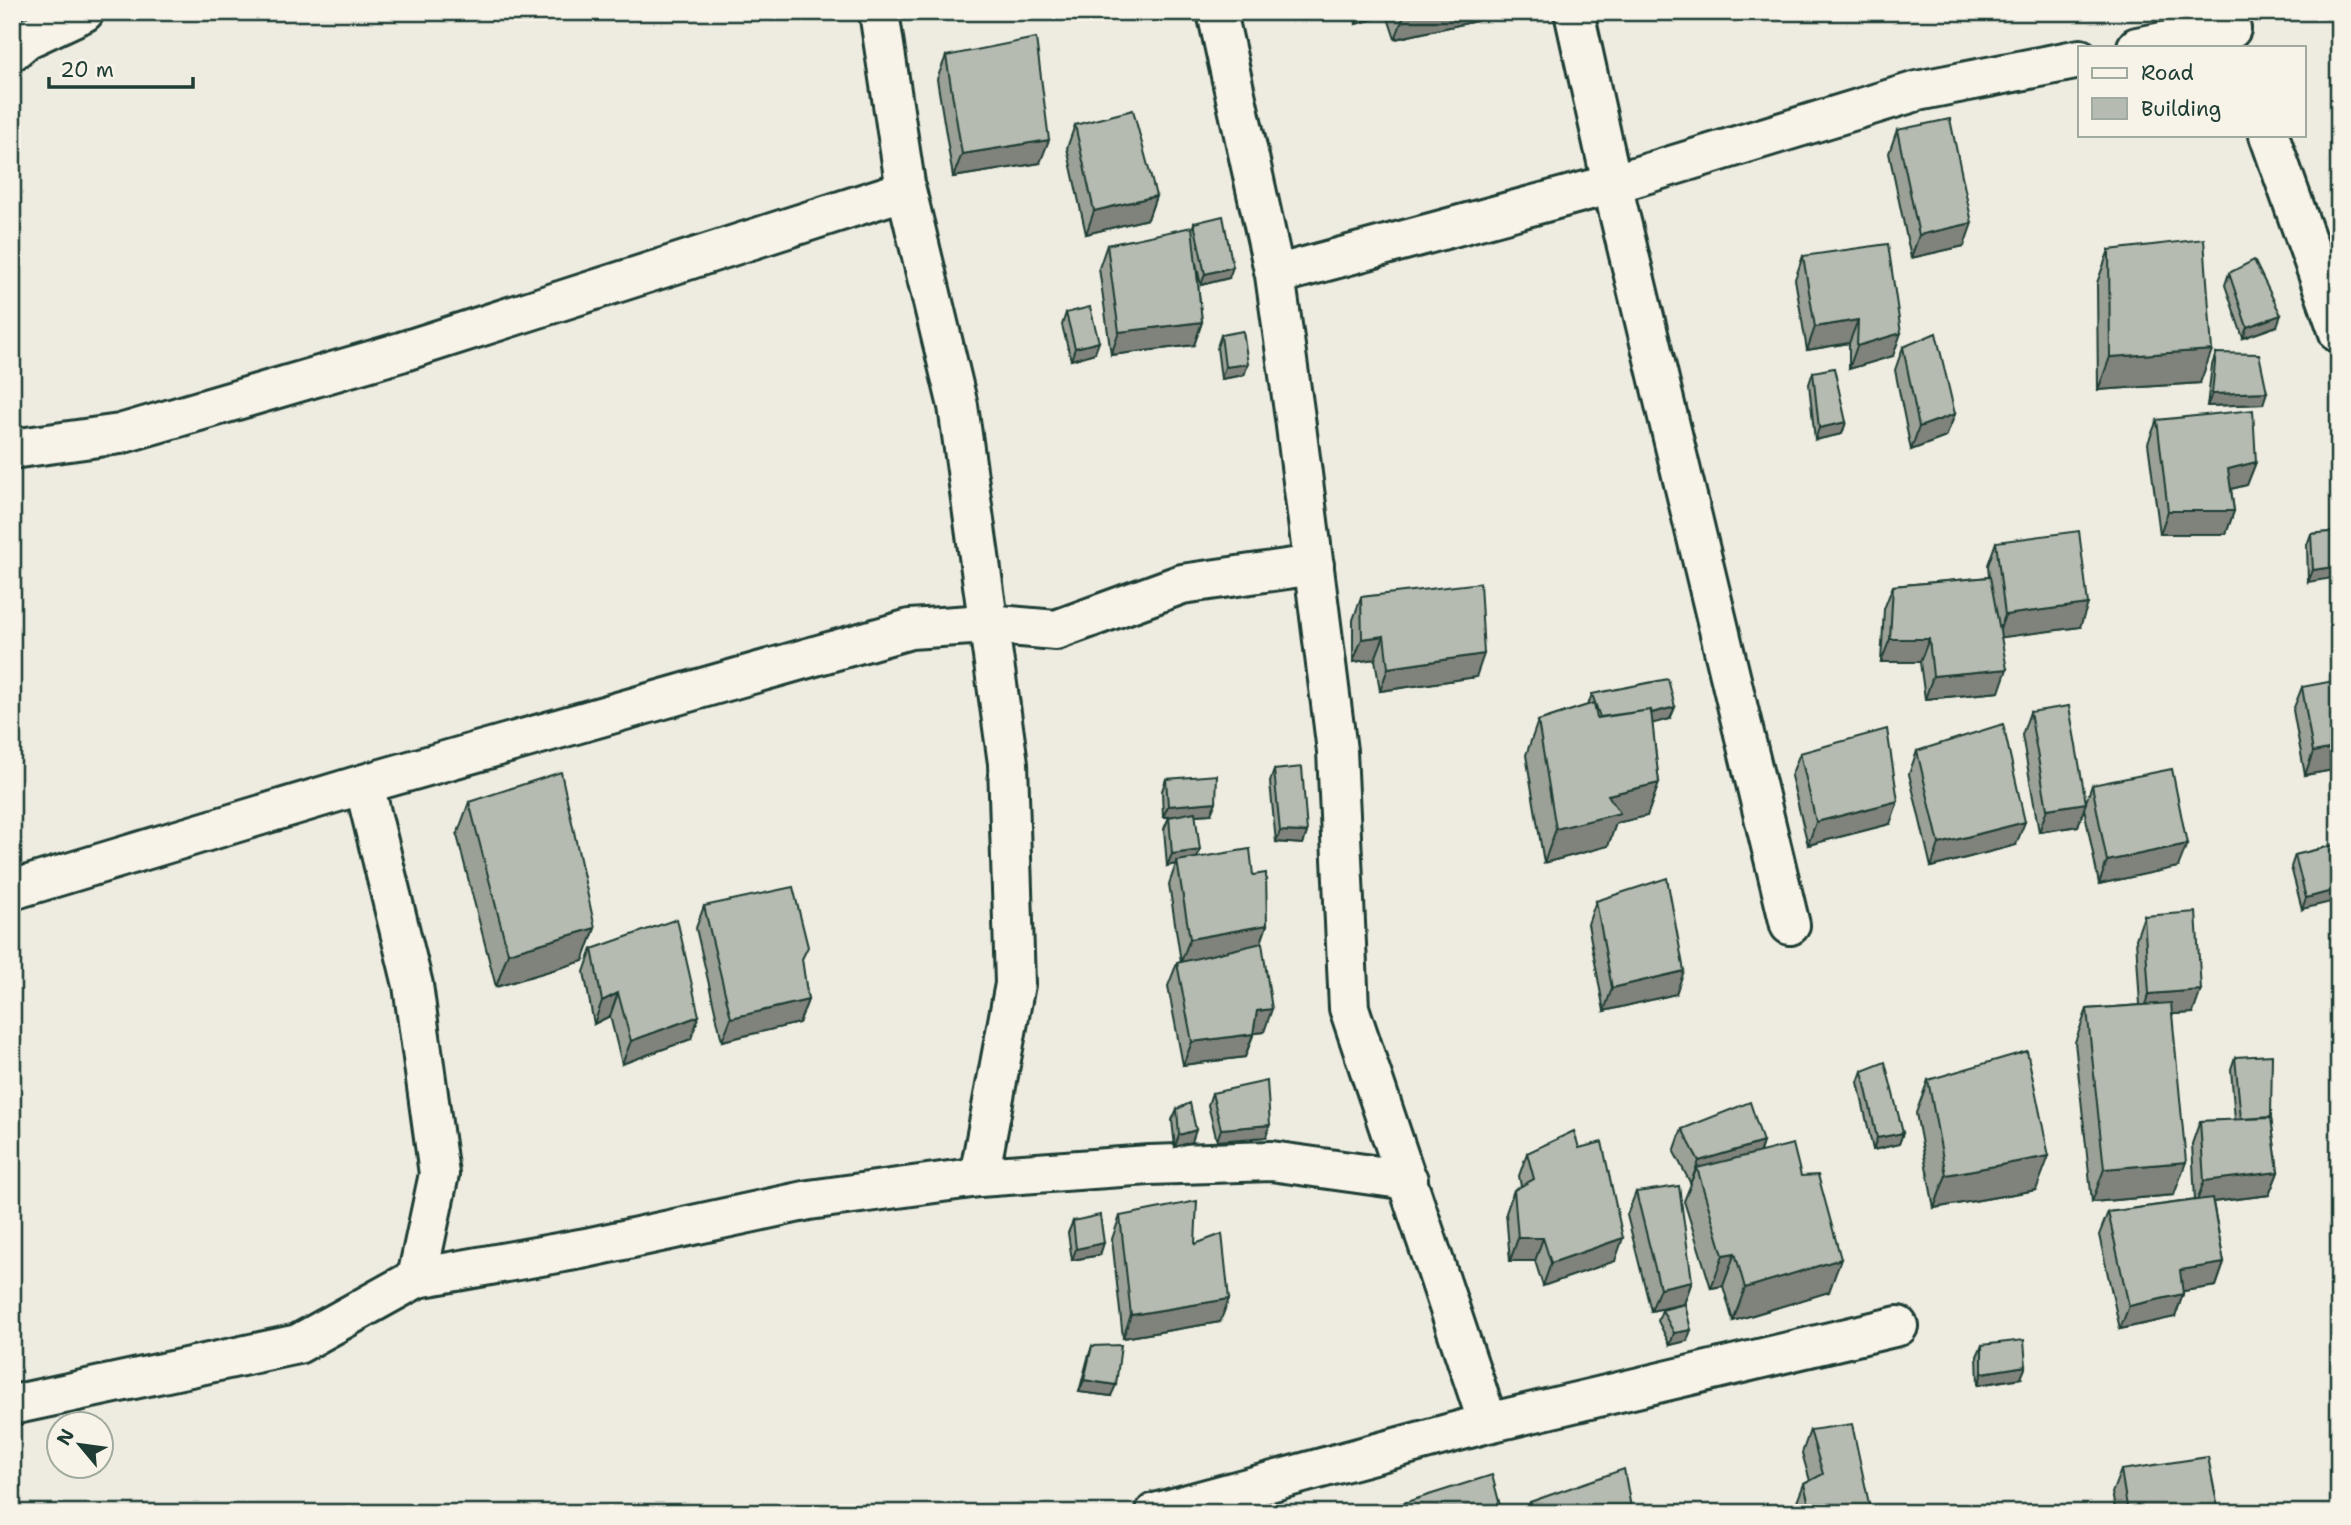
<svg xmlns="http://www.w3.org/2000/svg" width="2351" height="1525" font-family="'Shantell Sans',sans-serif">
	<style>
		.lines { fill: none; stroke-linecap: round; stroke-linejoin: round }
		.minor-casing { stroke: #1f3d34; stroke-width: 44 }
		.minor { stroke: #f7f3e8; stroke-width: 38 }
		.wall { fill: #9ca197; stroke: #1f3d34; stroke-width: 2 }
		.shaded-wall { fill: #7f837b; stroke: #1f3d34; stroke-width: 2 }
		.building { fill: #b5bbb0; stroke: #1f3d34; stroke-width: 2 }
	</style>
	<rect width="100%" height="100%" fill="#eeece1"/>
	<filter id="ink" filterUnits="userSpaceOnUse"><feTurbulence type="fractalNoise" baseFrequency=".0143" numOctaves="2"/><feDisplacementMap in="SourceGraphic" scale="14" xChannelSelector="R" yChannelSelector="G"/><feConvolveMatrix kernelMatrix="1 2 1 2 8 2 1 2 1" color-interpolation-filters="sRGB"/></filter>
	<g filter="url(#ink)">
		<g class="lines">
			<defs>
				<path id="minor" d="M879 12 906 190 958 406 1008 763 1015 984 979 1177
					M1217 12 1275 275 1295 418 1337 751 1349 1008 1488 1423
					M1574 12 1612 184 1790 925
					M2137 47 2231 29
					M12 51 26 39 84 12
					M2269 135 2339 333
					M1275 275 1612 184 1917 91 2080 59
					M12 449 120 434 401 352 906 190
					M364 784 413 985 439 1174 417 1278
					M12 890 364 784 910 629 987 624 1056 630 1182 584 1314 565
					M12 1405 298 1344 417 1278 586 1248 809 1200 979 1177 1149 1165 1271 1161 1408 1180
					M1155 1513 1488 1423 1898 1326"/>
			</defs>
			<!-- minor casing -->
			<use href="#minor" class="minor-casing"/>
			<!-- minor -->
			<use href="#minor" class="minor"/>
		</g>
		<!-- wall -->
		<path class="wall" d="M1353 12H1480L1477 21 1395 39 1387 15 1356 24Z
			M946 56 1040 163 953 177 937 79Z
			M1075 125 1156 196 1148 219 1086 234 1067 148Z
			M1897 130 1964 246 1911 258 1889 153Z
			M1194 223 1229 278 1201 285 1196 263 1202 322 1194 345 1111 355 1099 268 1107 245 1192 229Z
			M2109 250 2200 383 2098 390 2097 283Z
			M1803 256 1893 356 1849 369V343L1807 350 1795 279Z
			M2229 273 2277 326 2243 338 2225 285Z
			M1066 313 1095 353 1071 360 1062 325Z
			M1221 335 1248 364 1244 375 1221 379 1217 347Z
			M1903 347 1955 414 1946 437 1911 450 1895 370Z
			M2216 353 2263 404 2207 406 2212 365Z
			M1813 372 1846 422 1842 434 1815 440 1809 384Z
			M2157 420 2256 462 2247 485 2231 489 2234 511 2226 534H2160L2148 443Z
			M2339 531 2308 582 2307 545 2311 534Z
			M1996 542 2080 627 2001 637 1999 692 1925 699 1920 662H1881L1884 609 1893 586 1989 577 1988 565Z
			M1361 597 1476 677 1380 691 1375 659 1353 662V620Z
			M2302 687 2339 769 2305 775 2293 710Z
			M1592 694 1675 707 1670 719 1652 723 1659 783 1647 816 1616 823 1608 846 1544 863 1526 755 1538 721 1588 705Z
			M2030 712 2086 802 2092 785 2178 867 2099 884 2084 808 2078 826 2039 832 2022 735Z
			M1917 751 2016 845 1931 867 1909 774Z
			M1800 753 1890 824 1808 845 1791 776Z
			M1274 770 1307 832 1303 844 1276 842 1270 782Z
			M1166 779 1211 814 1195 815 1197 858 1253 875 1267 925 1261 943 1264 1032 1254 1033 1245 1057 1183 1065 1168 986 1177 963 1181 962 1169 884 1176 864 1167 866 1164 829 1169 817H1163L1162 791Z
			M469 802 595 928 583 961 496 987 457 835Z
			M2339 844 2302 909 2291 867 2295 855Z
			M1596 901 1676 994 1604 1011 1588 924Z
			M704 906 802 963 808 1000 799 1023 722 1041 696 928Z
			M2144 916 2193 1013 2172 1014 2174 1195 2092 1202 2075 1042 2087 1009 2140 1005 2136 939Z
			M592 949 691 1039 622 1064 610 1016 594 1024 584 972Z
			M2337 1053H2339V1113L2333 1065Z
			M2235 1057 2271 1118 2278 1172 2269 1195 2213 1202 2224 1263 2216 1286 2183 1291V1294L2175 1317 2120 1329 2099 1235 2108 1212 2195 1200 2192 1144 2200 1121 2235 1120 2231 1069Z
			M1862 1071 1903 1133 1899 1144 1873 1150 1858 1082Z
			M1928 1080 2036 1190 1934 1208 1916 1113Z
			M1212 1093 1266 1137 1217 1141 1208 1105Z
			M1177 1109 1192 1142 1175 1147 1172 1120Z
			M1682 1129 1763 1142 1760 1152 1829 1292 1733 1321 1723 1286 1711 1288 1684 1201 1691 1184 1674 1152Z
			M1527 1153 1615 1261 1543 1286 1535 1261H1510L1506 1213 1514 1190 1521 1186 1519 1176Z
			M1636 1192 1692 1281 1684 1304 1651 1311 1627 1215Z
			M1120 1216 1195 1244 1220 1322 1123 1338 1112 1239Z
			M1073 1221 1100 1255 1072 1260 1068 1233Z
			M1662 1310 1687 1341 1670 1345 1658 1321Z
			M1982 1345 2021 1378 1978 1385 1977 1356Z
			M1092 1346 1111 1396 1079 1392 1088 1358Z
			M1810 1430 1871 1513H1797L1795 1507 1804 1484 1810 1481 1802 1453Z
			M2121 1470 2219 1513H2116L2112 1493Z
			M1530 1502 1632 1513H1526Z"/>
		<!-- shaded-wall -->
		<path class="shaded-wall" d="M1360 12H1389L1388 15 1356 24Z
			M1420 12H1480L1477 21 1395 39 1404 16Z
			M1049 140 1040 163 953 177 962 154Z
			M1156 196 1148 219 1086 234 1094 211Z
			M1972 223 1964 246 1911 258 1919 235Z
			M1233 267 1229 278 1201 285 1205 274Z
			M2281 315 2277 326 2243 338 2247 327Z
			M1858 320 1849 343 1807 350 1815 327Z
			M1202 322 1194 345 1111 355 1119 332Z
			M1901 333 1893 356 1849 369 1857 346Z
			M1099 342 1095 353 1071 360 1075 348Z
			M2212 350 2200 383 2098 390 2110 357Z
			M1248 364 1244 375 1221 379 1225 367Z
			M2267 392 2263 404 2207 406 2212 394Z
			M1955 414 1946 437 1911 450 1919 427Z
			M1846 422 1842 434 1815 440 1819 428Z
			M2256 462 2247 485 2219 492 2228 469Z
			M2168 511H2234L2226 534H2160Z
			M2339 566V577L2308 582 2313 570Z
			M2088 604 2080 627 1997 638 2005 615Z
			M1384 636 1375 659 1353 662 1362 639Z
			M1890 639H1929L1920 662H1881Z
			M1484 654 1476 677 1380 691 1388 668Z
			M2007 669 1999 692 1925 699 1933 676Z
			M1675 707 1670 719 1598 738 1603 726Z
			M2339 747V769L2305 775 2313 752Z
			M1659 783 1647 816 1616 823 1608 846 1544 863 1556 829 1608 795Z
			M1898 801 1890 824 1808 845 1816 822Z
			M1216 802 1211 814 1163 817 1168 806Z
			M2086 803 2078 826 2039 832 2047 809Z
			M2025 822 2016 845 1931 867 1939 844Z
			M1280 831 1307 832 1303 844 1276 842Z
			M2187 844 2178 867 2099 884 2107 861Z
			M1200 850 1196 861H1177L1176 864 1167 866 1172 854Z
			M2339 889V900L2302 909 2306 898Z
			M1267 925 1259 948 1181 962 1190 939Z
			M595 928 583 961 496 987 508 953Z
			M1684 971 1676 994 1604 1011 1612 988Z
			M2201 990 2193 1013 2141 1016 2149 994Z
			M618 993 610 1016 594 1024 602 1001Z
			M808 1000 799 1023 722 1041 731 1018Z
			M1272 1009 1264 1032 1248 1034 1257 1011Z
			M699 1016 691 1039 622 1064 631 1041Z
			M1253 1034 1245 1057 1183 1065 1192 1042Z
			M1270 1125 1266 1137 1217 1141 1221 1129Z
			M1196 1130 1192 1142 1175 1147 1179 1135Z
			M1903 1133 1899 1144 1873 1150 1877 1138Z
			M1763 1142 1755 1165 1697 1168 1690 1184 1699 1161Z
			M2049 1156 2036 1190 1934 1208 1946 1175Z
			M2186 1162 2174 1195 2092 1202 2104 1169Z
			M2278 1172 2269 1195 2196 1204 2204 1181Z
			M1518 1238H1543L1535 1261H1510Z
			M1623 1238 1615 1261 1543 1286 1551 1263Z
			M1104 1243 1100 1255 1072 1260 1076 1249Z
			M1735 1253 1723 1286 1711 1288 1723 1255Z
			M1841 1259 1829 1292 1733 1321 1745 1288Z
			M2224 1263 2216 1286 2171 1293 2180 1270Z
			M1692 1281 1684 1304 1651 1311 1660 1288Z
			M2183 1294 2175 1317 2120 1329 2129 1306Z
			M1229 1299 1220 1322 1123 1338 1131 1315Z
			M1691 1330 1687 1341 1670 1345 1674 1333Z
			M2026 1366 2021 1378 1978 1385 1982 1373Z
			M1084 1380 1116 1385 1111 1396 1079 1392Z"/>
		<!-- building -->
		<path class="building" d="M1402 12H1420L1404 16Z
			M1036 38 1049 140 962 154 946 56Z
			M1133 110 1156 196 1094 211 1075 125Z
			M1950 119 1972 223 1919 235 1897 130Z
			M1223 216 1233 267 1205 274 1194 223Z
			M1192 227 1202 322 1119 332 1107 245Z
			M2204 239 2212 350 2110 357 2109 250Z
			M1888 244 1901 333 1857 346 1858 320 1815 327 1803 256Z
			M2254 260 2281 315 2247 327 2229 273Z
			M1090 307 1099 342 1075 348 1066 313Z
			M1243 331 1248 364 1225 367 1221 335Z
			M1936 333 1955 414 1919 427 1903 347Z
			M2216 353 2259 354 2267 392 2212 394Z
			M1834 368 1846 422 1819 428 1813 372Z
			M2253 410 2256 462 2228 469 2234 511H2168L2157 420Z
			M2079 531 2088 604 2005 615 1996 542Z
			M2339 531V566L2313 570 2311 534Z
			M1990 577 2007 669 1933 676 1929 639H1890L1893 586Z
			M1480 583 1484 654 1388 668 1384 636 1362 639 1361 597Z
			M1668 679 1675 707 1651 713V710L1600 717 1592 694Z
			M2339 680V747L2313 752 2302 687Z
			M1594 703 1597 718 1651 710 1659 783 1608 795 1620 813 1556 829 1538 721Z
			M2069 706 2086 803 2047 809 2030 712Z
			M2003 724 2025 822 1939 844 1917 751Z
			M1887 729 1898 801 1816 822 1800 753Z
			M1302 767 1307 832 1280 831 1274 770Z
			M2172 769 2187 844 2107 861 2092 785Z
			M561 772 595 928 508 953 469 802Z
			M1217 775 1216 802 1168 806 1166 779Z
			M1195 812 1200 850 1172 854 1169 817Z
			M2339 844V889L2306 898 2295 855Z
			M1250 849 1253 875 1266 873 1267 925 1190 939 1177 861Z
			M1667 878 1684 971 1612 988 1596 901Z
			M793 887 808 947 802 959 808 1000 731 1018 704 906Z
			M2196 912 2201 990 2149 994 2144 916Z
			M677 919 699 1016 631 1041 618 993 602 1001 592 949Z
			M1262 943 1272 1009 1257 1011 1253 1034 1192 1042 1177 963Z
			M2171 1003 2186 1162 2104 1169 2087 1009Z
			M2027 1051 2049 1156 1946 1175 1928 1080Z
			M2272 1055 2271 1117 2241 1119 2235 1057Z
			M1885 1062 1903 1133 1877 1138 1862 1071Z
			M1267 1081 1270 1125 1221 1129 1212 1093Z
			M1750 1102 1763 1142 1699 1161 1682 1129Z
			M1190 1103 1196 1130 1179 1135 1177 1109Z
			M2271 1118 2278 1172 2204 1181 2200 1121Z
			M1574 1131 1579 1148 1602 1142 1623 1238 1551 1263 1543 1238H1518L1514 1190 1534 1179 1527 1153Z
			M1793 1144 1801 1176 1818 1175 1841 1259 1745 1288 1735 1253 1723 1255 1697 1168Z
			M1679 1186 1692 1281 1660 1288 1636 1192Z
			M2212 1198 2224 1263 2180 1270 2183 1294 2129 1306 2108 1212Z
			M1197 1201 1195 1244 1222 1234 1229 1299 1131 1315 1120 1216Z
			M1100 1215 1104 1243 1076 1249 1073 1221Z
			M1685 1304 1691 1330 1674 1333 1662 1310Z
			M2024 1340 2026 1366 1982 1373V1345Z
			M1121 1345 1116 1385 1084 1380 1092 1346Z
			M1852 1424 1871 1513H1811L1804 1484 1823 1474 1810 1430Z
			M2208 1457 2219 1513H2128L2121 1470Z
			M1624 1469 1632 1513H1533L1530 1502Z
			M1492 1475 1502 1513H1396L1394 1506Z"/>
	</g>
	<!-- margin -->
	<rect width="2351" height="1525" fill="none" stroke="#f7f3e8" stroke-width="42"/>
	<rect x="21" y="21" width="2309" height="1483" fill="none" stroke="#1f3d34" stroke-width="2.5" filter="url(#ink)"/>
	<!-- legend -->
	<rect x="2078" y="46" width="228" height="91" fill="#f7f3e8" stroke="#a1aaa0" stroke-width="2"/>
	<rect x="2092" y="68" width="35" height="10" fill="#f7f3e8" stroke="#a1aaa0" stroke-width="2"/>
	<text x="2141" y="80" font-size="21" fill="#1f3d34">Road</text>
	<rect x="2092" y="98" width="35" height="21" fill="#b5bbb0" stroke="#a1aaa0" stroke-width="2"/>
	<text x="2141" y="116" font-size="21" fill="#1f3d34">Building</text>
	<!-- north arrow -->
	<g transform="translate(80 1445) rotate(299)"><circle r="33" fill="#f7f3e8" stroke="#a1aaa0" stroke-width="2"/>
	<path d="M0-5L12 26L0 18L-12 26Z" fill="#1f3d34"/>
	<text y="-10" font-size="19" font-weight="bold" text-anchor="middle" fill="#1f3d34">N</text>
	</g>
	<!-- scale -->
	<path d="M49 77v10h144v-10" fill="none" stroke="#1f3d34" stroke-width="3.5"/>
	<text x="60" y="77" font-size="21" fill="#1f3d34" stroke="#f7f3e8" stroke-width="5" paint-order="stroke">20 m</text>
</svg>
